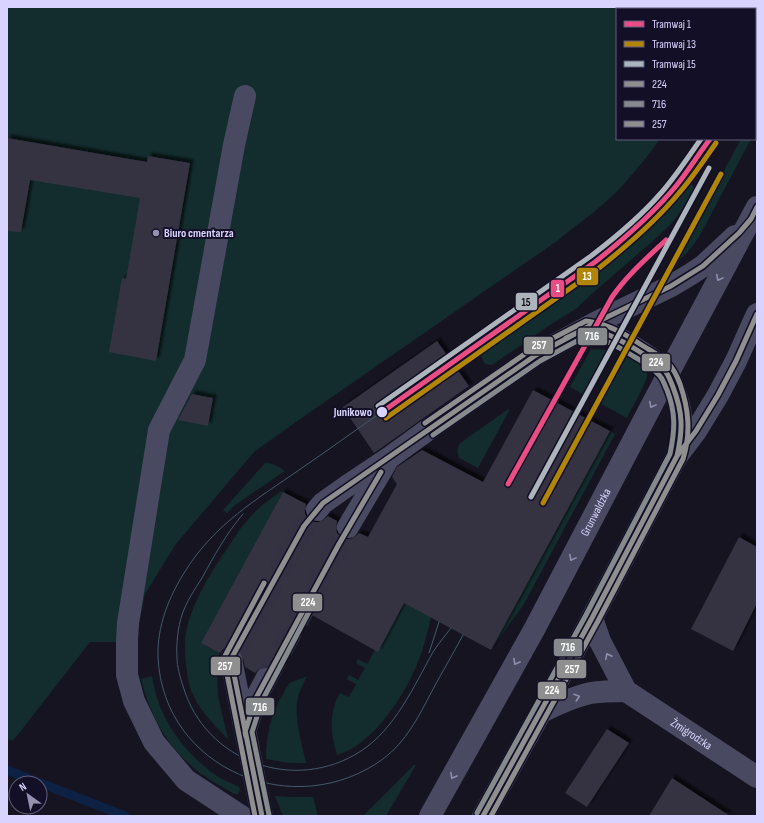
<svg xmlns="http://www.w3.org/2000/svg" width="764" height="823" font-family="'Sofia Sans Condensed',sans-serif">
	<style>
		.green { fill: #132c2d }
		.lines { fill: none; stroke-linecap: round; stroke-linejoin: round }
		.stream { stroke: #0d2144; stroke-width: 9 }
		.building { fill: #343243; filter: url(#shadow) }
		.minor-tunnel { stroke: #333142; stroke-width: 22; stroke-dasharray: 22 11; stroke-linecap: butt }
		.minor { stroke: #4a4962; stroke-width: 22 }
		.tram { stroke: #43596b; stroke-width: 1 }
		.bus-1-casing { stroke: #130f26; stroke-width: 8 }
		.bus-2-casing { stroke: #130f26; stroke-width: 8 }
		.bus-3-casing { stroke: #130f26; stroke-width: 8 }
		.bus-1 { stroke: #8f8f8f; stroke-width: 5 }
		.bus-2 { stroke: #868a8d; stroke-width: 5 }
		.bus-3 { stroke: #8f8f8f; stroke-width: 5 }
		.tram-1-casing { stroke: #130f26; stroke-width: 8 }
		.tram-2-casing { stroke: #130f26; stroke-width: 8 }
		.tram-3-casing { stroke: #130f26; stroke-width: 8 }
		.tram-1 { stroke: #ea4d84; stroke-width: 5 }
		.tram-2 { stroke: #b18506; stroke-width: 5 }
		.tram-3 { stroke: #adb4bb; stroke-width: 5 }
		.oneway { stroke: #928eb0 }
		.poi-dot { fill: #9591b1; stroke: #130f26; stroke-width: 1.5 }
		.stop-dot { fill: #d9d4ff; stroke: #130f26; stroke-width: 1.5 }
		.labels { text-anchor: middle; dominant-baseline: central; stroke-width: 4; stroke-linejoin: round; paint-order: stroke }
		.poi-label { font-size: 12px; font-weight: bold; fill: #d9d4ff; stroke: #130f26; text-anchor: start }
		.stop-label { font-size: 12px; font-weight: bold; fill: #d9d4ff; stroke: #130f26; text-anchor: end }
		.street-label { font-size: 12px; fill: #d9d4ff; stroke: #130f26 }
		.line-badge { stroke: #130f26; stroke-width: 1.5 }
		.badge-label { font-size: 11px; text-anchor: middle; font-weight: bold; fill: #fff }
		.pale-badge-label { font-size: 11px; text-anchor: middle; font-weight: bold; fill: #111 }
	</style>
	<defs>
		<filter id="shadow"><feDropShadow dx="3.5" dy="-3.5" stdDeviation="1" flood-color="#0009"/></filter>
	</defs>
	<rect width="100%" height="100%" fill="#161421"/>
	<!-- green -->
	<path class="green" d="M7 7H741L740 9H617V139H660C649 155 636 170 623 185 604 206 579 223 557 241L296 422 254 452 176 544 145 594 139 624 116 642H90L13 741 7 739Z
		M741 139H751L699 237C691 249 683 258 672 266Z
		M688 182 696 188 685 206 671 224 655 239 594 292 577 308 550 325 492 365 485 364 479 353 597 269 625 247 646 228 665 208Z
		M591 349 610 350 586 396 570 387Z
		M624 354C630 358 645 365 647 371 650 379 631 409 627 418L598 402Z
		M510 409 478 468 459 458C457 452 457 448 460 443L507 410Z
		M610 431 615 434 524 604 491 650Z
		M265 463C273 463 278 466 285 471L235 505 227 513 223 510Z
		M281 491 283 492 274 509 219 651 217 670 218 696 228 739C212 723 198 709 190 688 188 680 187 672 186 664 185 656 185 648 185 639 188 609 210 573 227 549 234 539 239 529 247 521 256 509 269 500 281 491Z
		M404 603 431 617C427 634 423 651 416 667 402 699 372 745 337 755 332 739 329 721 335 704 336 700 338 696 340 693L349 697 356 684 347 679 349 675 358 680 365 668 356 663 358 659 367 664 375 650 378 651Z
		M152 676C154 688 157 700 162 711 174 738 197 764 222 779 228 782 234 784 239 787L240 790 238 794H234C223 787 211 781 200 773 181 759 164 738 154 716 148 704 144 691 141 679Z
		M307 676C303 685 298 693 297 703 295 721 302 745 306 763H289L266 759C266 736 271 713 283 694 285 690 287 686 290 683 295 680 302 679 307 676Z
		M414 765H416L386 816H363Z
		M275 796 291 797H313L318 816H283Z"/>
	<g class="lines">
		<!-- stream -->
		<path class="stream" d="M7 770 125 816"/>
	</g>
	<!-- building -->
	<path class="building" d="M7 138 147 162 148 156 190 163 156 361 109 352 122 278 126 279 140 198 30 180 21 232 7 231Z
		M437 341 469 386 374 453 342 406 343 407Z
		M533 390 610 431 491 650 404 603 378 652 310 614 277 674 276 672 272 668 266 667 260 668 255 673 245 667 243 657 241 651 235 647H228L223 649 220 653 201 643 283 492 306 504 305 508V514L309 520 315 522H321L328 516 337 521 336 527 337 533 342 538 348 539 354 538 359 533 368 537 397 484 392 477 397 467 422 450 483 482Z
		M192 394 213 398 208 426 178 420Z
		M739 537 757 547V603L733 651 691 629Z
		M607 729 629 743 587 807 565 793Z
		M672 778 730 816H649Z"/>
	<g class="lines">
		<!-- minor-tunnel -->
		<path class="minor-tunnel" d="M231 659 304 526 317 510
			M266 679 348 527"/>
		<!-- minor -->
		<g class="minor">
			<path d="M587 328C593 329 599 330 605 332 620 338 660 361 668 375 671 379 672 385 674 389 683 412 683 429 678 452"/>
			<path d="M317 510 323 503 347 486 389 458 429 429 536 355 597 322 671 286 691 274 703 266 735 236"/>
			<path d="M348 527 386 463"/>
			<path id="s1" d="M592 618 600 641 626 691 757 777"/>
			<path d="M231 659 262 816"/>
			<path d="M541 712C557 705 574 696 591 693 603 691 614 691 626 691"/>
			<path d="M246 729 256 698 266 679"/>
			<path d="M241 816 186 780 154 742 134 701 127 675V641L128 623 159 430 195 360 234 145 245 96"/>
			<path id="s2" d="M430 816 535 628 668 374 757 207"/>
			<path d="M483 816 541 712 592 618 677 456 696 431 718 395 736 361 757 314"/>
		</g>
		<!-- tram -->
		<path class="tram" d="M382 412C354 431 327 451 299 470 257 499 214 525 186 570 169 596 157 626 158 657 163 770 295 823 383 759 406 742 419 716 432 691 442 672 453 654 463 635
			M243 514C226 534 214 556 202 578 195 589 186 602 182 615 178 626 176 645 177 657 177 667 180 677 183 686 205 762 295 794 361 751 395 729 414 686 433 652 438 644 445 636 451 628
			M429 653 439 622"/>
		<defs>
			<path id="bus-1" d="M566 338 587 328C606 332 621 340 637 350 646 356 655 361 663 368 668 373 670 380 673 387 683 413 683 429 677 456
				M246 737 245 732 256 698 339 544 381 472
				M262 816 231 659 304 526 323 503 536 355 597 322 671 286 703 266 739 233 751 219 757 207
				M483 816 592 618 677 456 696 431 718 395 736 361 757 314"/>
			<path id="bus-2" d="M433 435 540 361 588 335C605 339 619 347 633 356 642 361 651 366 658 374 663 378 664 384 667 390 676 413 675 430 670 454L586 615 477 813
				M269 815 252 732 262 701 311 608"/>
			<path id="bus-3" d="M425 423 532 349 586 321C606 323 624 333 640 344 649 350 660 355 668 363 674 369 677 376 680 384 689 410 691 433 683 459L598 621 491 816
				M255 816 224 659 225 656 264 583"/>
		</defs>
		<!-- bus-1 casing -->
		<use href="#bus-1" class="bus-1-casing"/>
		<!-- bus-2 casing -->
		<use href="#bus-2" class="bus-2-casing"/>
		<!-- bus-3 casing -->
		<use href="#bus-3" class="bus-3-casing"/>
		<!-- bus-1 -->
		<use href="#bus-1" class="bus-1"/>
		<!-- bus-2 -->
		<use href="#bus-2" class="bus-2"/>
		<!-- bus-3 -->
		<use href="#bus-3" class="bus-3"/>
		<defs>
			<path id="tram-1" d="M382 412 595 262C624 239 652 215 676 186 688 171 698 155 710 139
				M508 484 612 297C627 275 647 258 666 240"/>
			<path id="tram-2" d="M386 418 599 268C628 245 656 221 679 193 693 177 704 160 716 143
				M543 503 721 174"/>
			<path id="tram-3" d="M378 406 591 256C616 237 640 217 661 193 676 176 688 157 701 139
				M531 497 709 168"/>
		</defs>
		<!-- tram-1 casing -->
		<use href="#tram-1" class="tram-1-casing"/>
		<!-- tram-2 casing -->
		<use href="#tram-2" class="tram-2-casing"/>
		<!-- tram-3 casing -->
		<use href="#tram-3" class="tram-3-casing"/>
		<!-- tram-1 -->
		<use href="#tram-1" class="tram-1"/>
		<!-- tram-2 -->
		<use href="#tram-2" class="tram-2"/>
		<!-- tram-3 -->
		<use href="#tram-3" class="tram-3"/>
	</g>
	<!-- one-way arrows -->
	<defs><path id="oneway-chevron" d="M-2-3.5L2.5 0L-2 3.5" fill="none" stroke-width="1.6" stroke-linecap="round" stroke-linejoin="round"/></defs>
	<g class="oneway">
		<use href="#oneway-chevron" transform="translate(719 278) rotate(118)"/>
		<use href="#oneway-chevron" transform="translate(652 405) rotate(118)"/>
		<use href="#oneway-chevron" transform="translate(572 558) rotate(118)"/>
		<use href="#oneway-chevron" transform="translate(608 656) rotate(-117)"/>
		<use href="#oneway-chevron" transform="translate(516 662) rotate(119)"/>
		<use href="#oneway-chevron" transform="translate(577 697) rotate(-18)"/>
		<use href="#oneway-chevron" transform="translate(453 776) rotate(119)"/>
	</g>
	<!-- markers -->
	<circle class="poi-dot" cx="156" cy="233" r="4"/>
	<circle class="stop-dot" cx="382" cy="412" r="6"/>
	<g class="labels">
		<!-- poi labels -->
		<g class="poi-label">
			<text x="164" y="233">Biuro cmentarza</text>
		</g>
		<!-- stop labels -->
		<g class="stop-label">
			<text x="372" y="412">Junikowo</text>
		</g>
		<!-- street labels -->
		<g class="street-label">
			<text stroke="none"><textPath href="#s2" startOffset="346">Grunwaldzka</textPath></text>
			<text stroke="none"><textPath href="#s1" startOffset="159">Żmigrodzka</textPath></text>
		</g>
	</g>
	<g class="line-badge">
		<rect x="576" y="267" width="23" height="19" rx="4" fill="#b18506"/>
		<rect x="550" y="279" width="15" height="19" rx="4" fill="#ea4d84"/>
		<rect x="515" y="292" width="23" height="19" rx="4" fill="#adb4bb"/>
		<rect x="577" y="327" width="31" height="19" rx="4" fill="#868a8d"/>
		<rect x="523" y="336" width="31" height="19" rx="4" fill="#8f8f8f"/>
		<rect x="641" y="353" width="30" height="19" rx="4" fill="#8f8f8f"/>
		<rect x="292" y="593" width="31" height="19" rx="4" fill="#8f8f8f"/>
		<rect x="553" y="638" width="30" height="19" rx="4" fill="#868a8d"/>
		<rect x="210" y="656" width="31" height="20" rx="4" fill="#8f8f8f"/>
		<rect x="556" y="659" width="31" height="20" rx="4" fill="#8f8f8f"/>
		<rect x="537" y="681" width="30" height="19" rx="4" fill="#8f8f8f"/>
		<rect x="245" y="697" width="30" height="19" rx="4" fill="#868a8d"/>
	</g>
	<g class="badge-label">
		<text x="587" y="280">13</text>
		<text x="558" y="292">1</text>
		<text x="592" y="340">716</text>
		<text x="539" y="349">257</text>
		<text x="656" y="366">224</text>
		<text x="308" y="606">224</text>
		<text x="568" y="651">716</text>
		<text x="225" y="670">257</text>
		<text x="572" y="673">257</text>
		<text x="552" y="694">224</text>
		<text x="260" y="711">716</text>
	</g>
	<g class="pale-badge-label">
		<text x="526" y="306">15</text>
	</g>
	<!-- border -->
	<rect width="764" height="823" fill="none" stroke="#d9d4ff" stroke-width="16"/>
	<!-- legend -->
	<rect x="616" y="8" width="140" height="132" fill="#130f26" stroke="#625e7d"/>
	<rect x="624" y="21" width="20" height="6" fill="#ea4d84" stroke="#625e7d"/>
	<text x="652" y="28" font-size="12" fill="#d9d4ff">Tramwaj 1</text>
	<rect x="624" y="41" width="20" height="6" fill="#b18506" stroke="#625e7d"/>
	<text x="652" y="48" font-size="12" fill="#d9d4ff">Tramwaj 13</text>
	<rect x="624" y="61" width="20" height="6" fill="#adb4bb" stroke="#625e7d"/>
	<text x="652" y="68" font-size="12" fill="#d9d4ff">Tramwaj 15</text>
	<rect x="624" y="81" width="20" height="6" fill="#8f8f8f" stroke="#625e7d"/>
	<text x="652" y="88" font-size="12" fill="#d9d4ff">224</text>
	<rect x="624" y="101" width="20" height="6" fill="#868a8d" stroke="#625e7d"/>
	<text x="652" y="108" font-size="12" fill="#d9d4ff">716</text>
	<rect x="624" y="121" width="20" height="6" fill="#8f8f8f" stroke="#625e7d"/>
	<text x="652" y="128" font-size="12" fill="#d9d4ff">257</text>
	<!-- north arrow -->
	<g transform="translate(28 795) rotate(327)"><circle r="19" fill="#130f26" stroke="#625e7d"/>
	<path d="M0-3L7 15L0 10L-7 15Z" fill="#9591b1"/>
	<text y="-6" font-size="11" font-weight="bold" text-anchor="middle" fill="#d9d4ff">N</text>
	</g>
</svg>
